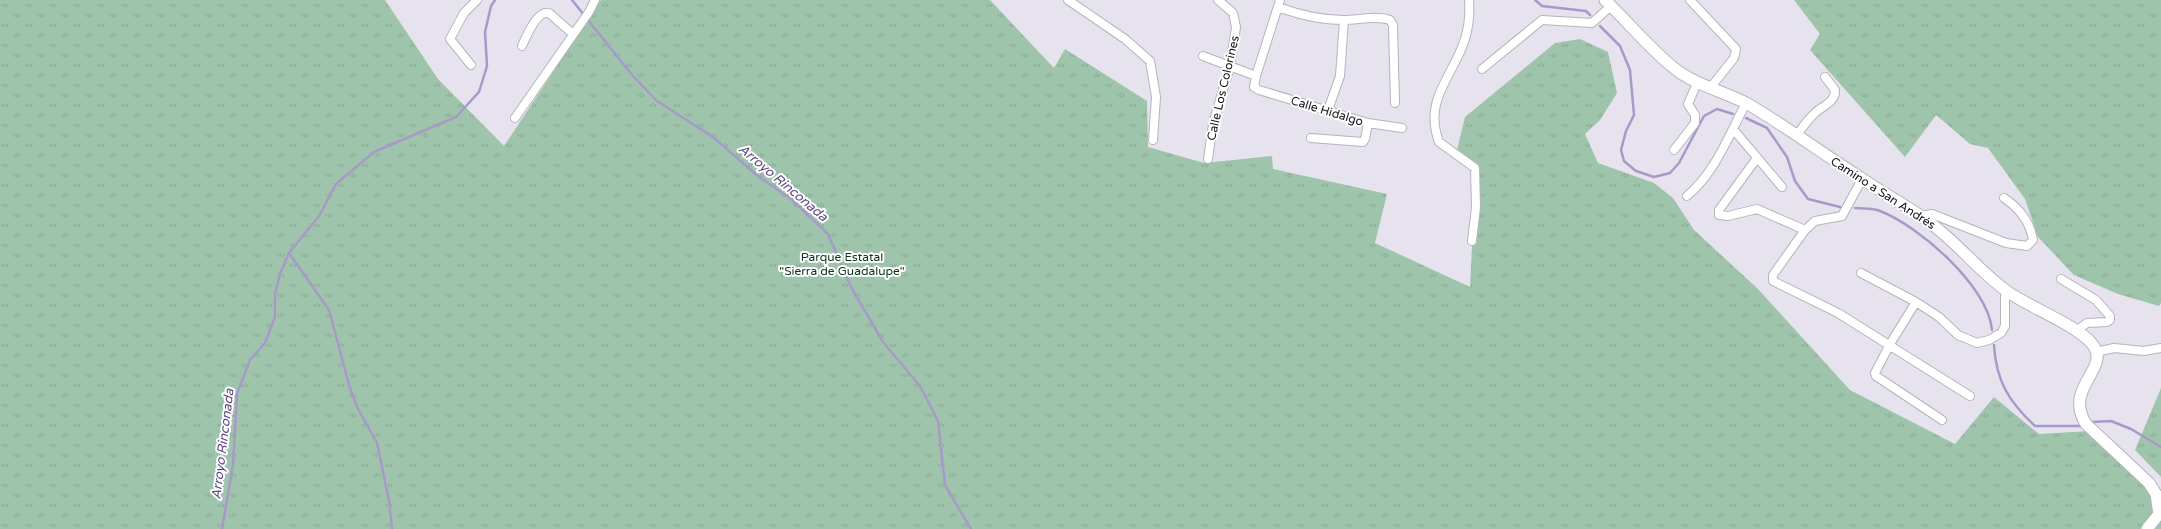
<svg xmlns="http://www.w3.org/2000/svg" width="2161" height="529" font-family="'Varela Round',sans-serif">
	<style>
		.park { fill: url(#park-tufts) }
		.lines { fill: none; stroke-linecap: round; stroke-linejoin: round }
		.stream { stroke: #a89ac8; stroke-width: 2.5 }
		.minor-casing { stroke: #b6b3bd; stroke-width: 10 }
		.tertiary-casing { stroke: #b6b3bd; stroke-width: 13 }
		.minor { stroke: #fff; stroke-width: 8 }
		.tertiary { stroke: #fff; stroke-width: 11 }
		.labels { text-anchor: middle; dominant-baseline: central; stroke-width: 4; stroke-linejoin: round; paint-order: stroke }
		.street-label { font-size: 12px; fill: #151418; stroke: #fff }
		.park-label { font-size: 12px; fill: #0b331f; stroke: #fff }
		.water-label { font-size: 13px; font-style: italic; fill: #5c4683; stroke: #fff }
	</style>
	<defs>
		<pattern id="park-tufts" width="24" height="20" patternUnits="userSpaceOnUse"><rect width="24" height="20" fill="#9fc4ac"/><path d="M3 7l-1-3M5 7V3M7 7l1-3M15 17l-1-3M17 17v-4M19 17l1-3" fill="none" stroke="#88a893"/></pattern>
	</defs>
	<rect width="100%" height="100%" fill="#e6e3ee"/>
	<!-- park -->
	<path class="park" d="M0 0H385L438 79 504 146 601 0H990L1054 68 1065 49 1147 101 1148 147 1204 163 1272 156 1273 169 1387 194 1375 243 1470 287 1476 168 1457 150 1465 117 1555 43 1580 39 1608 52 1617 93 1600 120 1585 134 1598 163 1654 183 1673 198 1694 230 1758 289 1850 390 1955 444 1994 397 2039 434 2090 431 2156 495 2161 518V529H0Z
		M1794 0H2161V303L2159 306 2118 294 2074 275 2038 237 2025 199 1988 148 1970 144 1936 115 1905 157 1810 50 1820 34Z
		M2161 388V477L2135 450Z"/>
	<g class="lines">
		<!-- stream -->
		<path class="stream" d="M572 0 632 75 657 101 713 137 759 177 791 199 828 234 851 287 883 342 920 386 938 421 945 485 971 529
			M1535 0 1542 6 1586 11 1590 15
			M1600 26 1620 46 1630 70 1634 115 1626 131 1621 150 1624 161 1636 171 1654 177 1670 173 1679 163 1704 116 1717 109 1733 114
			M1746 118 1767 128 1787 157 1795 181 1808 199 1840 207
			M1855 208C1863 209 1873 208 1880 211 1919 226 1988 286 1992 330
			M289 253 329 310 349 385 357 407 377 443 389 501 392 529
			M1994 345C1996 381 2009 402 2035 426H2080
			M2092 422 2111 421 2131 429 2161 447
			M222 529 233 465 237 394 250 360 265 343 275 317V294L280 274 289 253 319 216 336 184 374 152 456 117 479 92 487 66 485 32 491 6 495 0"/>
		<defs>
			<path id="minor" d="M1068 0 1125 39 1150 61 1156 97 1153 140
				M1280 0 1256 76 1254 87 1259 90 1368 123 1402 128
				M1469 0C1470 13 1469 26 1465 39 1453 77 1423 99 1439 142L1475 168 1476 207 1472 241
				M1690 0 1736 49 1734 58 1711 87
				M1278 7C1300 15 1321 20 1344 20 1358 20 1377 15 1390 20L1393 25 1395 103
				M522 46C526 37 537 10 549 13L573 34
				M1203 56 1256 76
				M471 65 450 39 464 13 477 0
				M1482 69 1542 20 1592 23 1611 6
				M1328 110 1340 76 1344 20
				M515 118 589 12 595 0
				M1733 129 1782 187
				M1797 135C1802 128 1808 119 1815 113 1822 106 1836 102 1835 90L1825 77
				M1311 138 1363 142 1365 139 1368 123
				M1674 150 1695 123V115L1688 104 1698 81
				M1757 158 1719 210V215L1728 216 1757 209 1805 230
				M1208 159 1213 124 1230 66 1236 27 1233 13 1218 0
				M1862 179 1842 216 1815 221 1805 230 1773 275V281L1838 313 1970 396
				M1687 196C1715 173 1729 135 1746 103
				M1921 216 1932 214 2006 243 2027 246 2033 240C2030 221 2019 208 2004 198
				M1861 273 1916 302 1939 317 1958 335 1977 343 1989 340 2001 333 2005 326V296L2008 292
				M2061 279 2096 300 2110 316V320L2107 322 2087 323 2076 331
				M1916 302 1890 344 1875 373 1876 376 1942 420
				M2096 352 2114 348 2144 351 2161 348"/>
			<path id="tertiary" d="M1605 0C1628 22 1649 48 1674 68 1693 84 1725 92 1748 104 1787 127 1823 154 1861 178 1881 192 1902 203 1922 217 1954 238 1977 270 2008 292 2029 307 2079 326 2093 345 2111 369 2063 387 2086 424L2149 483 2156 494 2159 514 2147 529"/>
		</defs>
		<!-- minor casing -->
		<use href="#minor" class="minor-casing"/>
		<!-- tertiary casing -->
		<use href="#tertiary" class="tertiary-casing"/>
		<!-- minor -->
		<use href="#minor" class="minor"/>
		<!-- tertiary -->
		<use href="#tertiary" class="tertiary"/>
	</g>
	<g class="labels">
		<!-- street labels -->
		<g class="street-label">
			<text transform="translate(1223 88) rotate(-77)">Calle Los Colorines</text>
			<text transform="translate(1327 111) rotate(17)">Calle Hidalgo</text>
			<text transform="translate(1883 193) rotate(33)">Camino a San Andrés</text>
		</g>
		<!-- park labels -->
		<g class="park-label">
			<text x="842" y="257">Parque Estatal<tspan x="842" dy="14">"Sierra de Guadalupe"</tspan></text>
		</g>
		<!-- water labels -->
		<g class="water-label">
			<text transform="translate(783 183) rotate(40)">Arroyo Rinconada</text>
			<text transform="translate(223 444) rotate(-83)">Arroyo Rinconada</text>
		</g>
	</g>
</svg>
